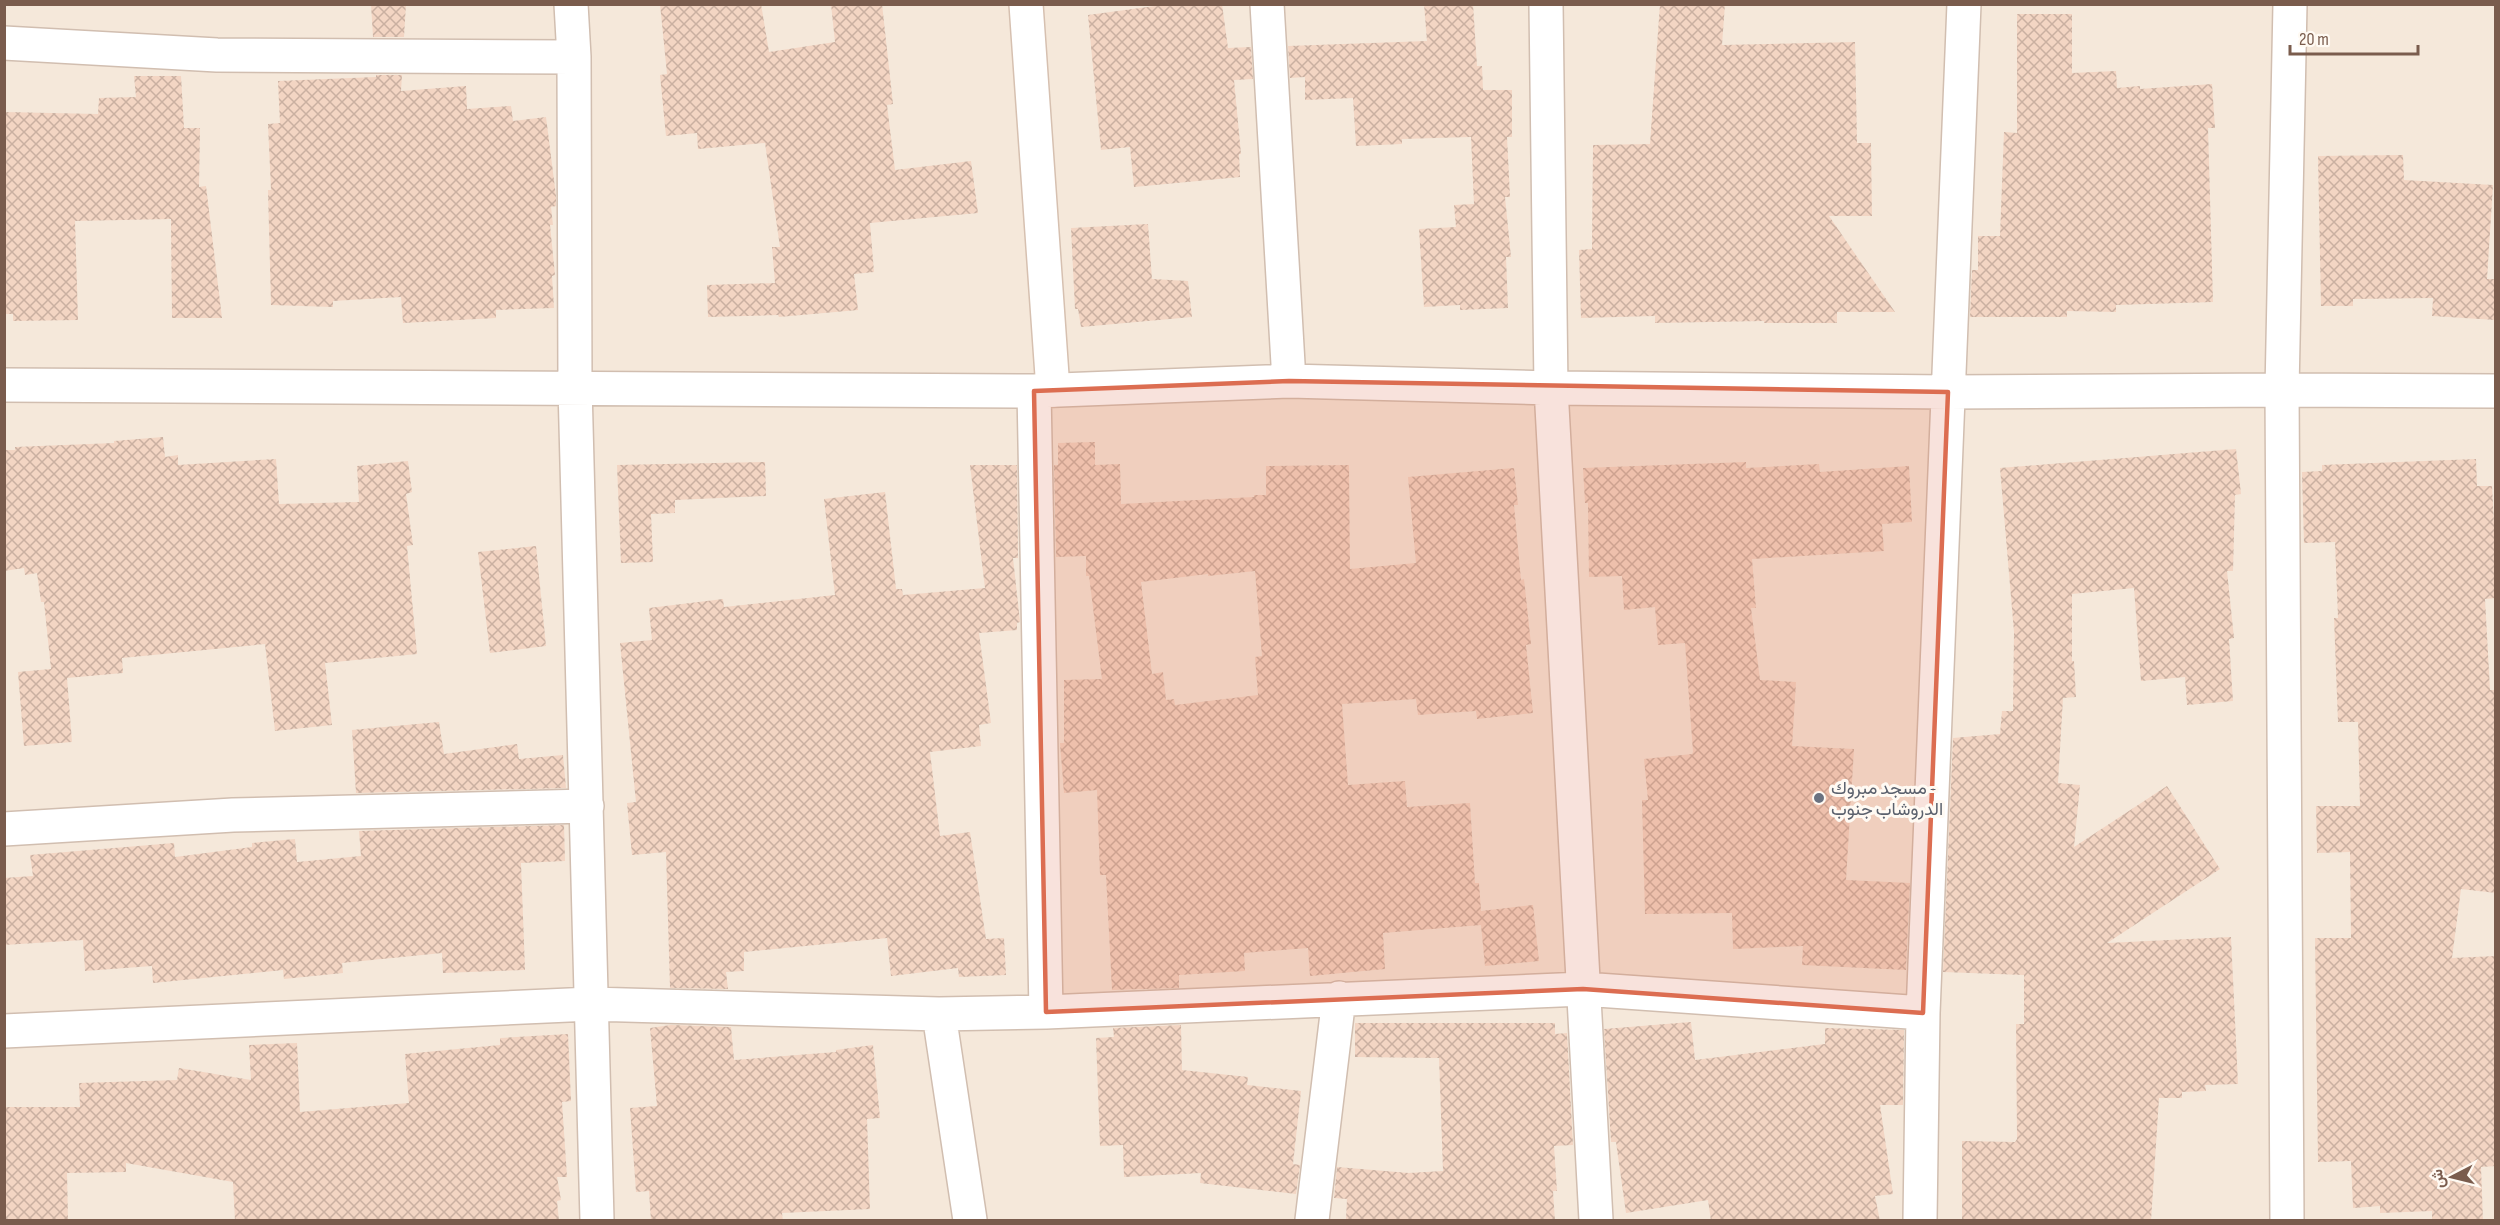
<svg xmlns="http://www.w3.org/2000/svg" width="2500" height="1225" font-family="'Sofia Sans Condensed',Vazirmatn,sans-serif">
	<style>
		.residential { fill: #f5e8da }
		.building { fill: url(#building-cross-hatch); fill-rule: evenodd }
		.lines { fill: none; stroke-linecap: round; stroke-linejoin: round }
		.street-casing { stroke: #d1beb0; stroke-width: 36 }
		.secondary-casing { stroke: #d6c0b0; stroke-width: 36 }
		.street { stroke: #fff; stroke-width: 33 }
		.secondary { stroke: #fff; stroke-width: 33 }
		.marked { fill: #dc6d51; fill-opacity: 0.2; stroke: #dc6d51; stroke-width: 4.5; stroke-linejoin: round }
		.worship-dot { fill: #6b7280; stroke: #fffaf3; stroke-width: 2 }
		.labels { text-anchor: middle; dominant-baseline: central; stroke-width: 6; stroke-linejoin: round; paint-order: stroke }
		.worship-label { font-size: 18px; fill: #5b616d; stroke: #fffaf3; text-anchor: start }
	</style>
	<defs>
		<pattern id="building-cross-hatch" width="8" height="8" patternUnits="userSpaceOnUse" patternTransform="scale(1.5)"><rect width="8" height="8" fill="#f3d5c3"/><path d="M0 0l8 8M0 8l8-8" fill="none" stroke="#cab0a1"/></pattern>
	</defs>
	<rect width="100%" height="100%" fill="#fdf6ec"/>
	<!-- residential -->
	<path class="residential" d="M5 5H2495V1220H5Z"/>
	<!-- building -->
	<path class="building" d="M371 4H406L404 37H373Z
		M660 4H761L769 52 835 42 831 4H882L893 104 887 105 895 170 971 161 978 213 870 223 874 272 854 274 858 310 779 317 778 315 708 317 707 285 775 283 772 247H780L765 143 698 149 697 133 666 136 660 75 667 74Z
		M1170 4H1222L1228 48 1251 47 1253 79 1234 80 1241 154H1239L1240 177 1134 187 1130 147 1101 150 1088 15Z
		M1424 4H1473L1477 66H1482L1483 90H1512V137H1507L1510 197H1505L1511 257H1506L1508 308 1460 310V305L1424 307 1419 229 1456 227 1454 205 1474 204 1471 137 1402 139V144L1356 146 1353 98 1305 100V77L1290 78 1288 46 1427 41Z
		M1660 4H1725L1722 45 1855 42 1857 143H1871L1872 216H1829L1895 312H1837V323H1764V321L1655 323V316L1581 318 1579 250 1592 249 1593 145 1650 144Z
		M2017 14H2072V73L2116 71 2117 88 2140 86V89L2212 84 2215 128H2208L2213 302 2116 305V312L2067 311V317H1970L1972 270H1978V236H2000L2004 132 2017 133Z
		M376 75H402L401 91 466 86 467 109 511 106 513 121 546 117 556 196V206L551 207 553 225H550L555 275 552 276 554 308 496 310V318L403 323 401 297 333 301V307L271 305 268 190H271L268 124 280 123 278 81 376 77Z
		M134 76H181L184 128H200L199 187 206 186 222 318H172L171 219 75 221 78 320 13 321V314H4V112L98 114 99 98 136 97Z
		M2403 155 2404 180 2493 185 2487 279H2496V320L2432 316 2433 298 2353 299V306H2321L2318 156Z
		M1148 224 1152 279 1188 281 1192 317 1081 327 1078 309H1075L1071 228Z
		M163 437 165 457 178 455V465L276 459 279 504 359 502 357 466 408 461 412 492 406 494 413 545 407 546 417 654 325 663 332 725 275 731 265 644 122 658 123 673 67 678 72 742 24 746 18 672 51 669 44 602H41L37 573 25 575 24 568 4 571V450H15V447L114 443V441Z
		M1095 442V465L1120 464 1121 504 1254 497V495H1266V466L1349 465 1350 569 1416 563 1408 477 1514 468 1518 505H1514L1521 580 1524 579 1531 644 1526 645 1533 713 1477 719 1476 711 1418 715 1416 699 1342 704 1348 785 1405 781 1407 807 1470 803 1475 883H1479L1481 911 1533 905 1539 961 1485 966 1481 925 1383 933 1385 969 1310 976 1308 948 1244 953 1245 971 1179 975V988L1112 990 1106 875H1100L1097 790 1064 793 1060 743H1064V680L1102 679 1089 576H1086V556L1056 557 1054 465H1058V443ZM1255 571 1262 656 1255 657 1258 695 1175 705 1174 699 1166 700 1163 672 1152 674 1141 582 1208 574V576Z
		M2236 449 2241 494 2235 495 2233 571H2227L2234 638 2229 639 2233 701 2187 705 2185 677 2141 681 2134 588 2072 594V661H2074L2076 697 2063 698 2058 783 2080 785 2074 847 2167 786 2220 869 2107 943 2231 937 2238 1084 2205 1085 2206 1091 2182 1092V1098H2159L2151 1221H1962V1141L2015 1142 2017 1139 2016 1024H2024V975L1943 972 1953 738 2000 734 2002 711H2013L2014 632 2000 468Z
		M2476 459 2477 486H2492L2496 559V598L2485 599 2490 690H2496V893L2461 889 2452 958 2496 956V1166L2481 1167 2483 1221H2432V1211L2380 1213V1206L2353 1208 2351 1161 2318 1162 2315 938H2351L2350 852 2317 853 2316 806H2360L2358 722H2338L2334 618H2338L2335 542 2304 543 2302 472 2322 471V465Z
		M765 462 766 496 675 500V513L651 514 653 562 621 563 617 465Z
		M1746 462V468L1819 464 1820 472 1909 466 1912 522 1882 524 1884 551 1752 559 1756 608H1751L1760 680 1796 682 1792 746 1854 749 1846 880 1910 883 1906 970 1802 965 1803 946 1733 949 1732 913 1645 914 1642 800H1648L1644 759 1692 754 1693 752 1685 643 1658 645 1655 607 1624 610 1622 576 1589 577 1588 503H1585L1583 468Z
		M970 465H1017L1018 558H1013L1020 622 1017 623V630L979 633 991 723 979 725 981 746 930 752 940 836 970 832 986 939 1004 938 1006 975 959 977 958 968 891 976 887 938 744 952V971L726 972 728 989 670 988 666 852 632 855 627 803 636 802 620 643 652 640 649 608 723 599 724 607 835 595 824 499 885 492 896 589H902L903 595 985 588Z
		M536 546 546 646 490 653 478 552Z
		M439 722 444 754 517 744 519 759 563 755 566 788 356 793 352 730Z
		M564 825 565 861 521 863 525 970 443 973 442 953 342 963 343 973 284 979 283 970 153 983 152 966 85 971 83 940 4 945V878L33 876 30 855 174 843 175 857 252 847V843L295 839 297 862 361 856 359 831Z
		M1691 1022 1695 1060 1825 1044V1028L1904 1030 1903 1105H1880L1893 1194 1875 1196 1880 1221H1711L1708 1200 1626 1213 1616 1142H1611L1604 1029Z
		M1355 1023H1555V1034L1567 1033 1573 1145 1554 1146 1557 1191H1553L1555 1221 1346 1219 1347 1199 1334 1198 1337 1167 1409 1173 1443 1171 1439 1058 1355 1057Z
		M671 1025 731 1027 734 1060 836 1052V1050L873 1045 880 1118 867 1119 870 1209 782 1213 783 1221H651L649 1191 636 1192 630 1108 657 1106 650 1028Z
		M1181 1025 1182 1070 1248 1077 1247 1085 1301 1091 1293 1164 1300 1165 1296 1194 1200 1183 1201 1173 1124 1177 1123 1145 1100 1146 1096 1038 1114 1037 1113 1028Z
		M568 1034 571 1101 562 1102 567 1177H557L561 1200 557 1201 559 1221H235L233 1182 126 1163V1172L67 1173 68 1221H4V1107H80L79 1083 177 1080 179 1068 251 1080 249 1045 297 1043 300 1112 409 1103 405 1054 500 1045V1038Z"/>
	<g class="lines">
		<defs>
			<path id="street" d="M571 4 574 57 575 387 597 1220
				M1267 4 1289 381
				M1546 4 1551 388 1596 1220
				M4 43 217 55 574 57
				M4 385 1034 391 1289 381 1551 388 1948 392 2282 390 2496 391
				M1034 391 1046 1012
				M4 829 233 815 587 806
				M939 1014 970 1220
				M4 1031 591 1004 939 1014 1046 1012 1583 989 1923 1013
				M1312 1220 1339 998
				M1920 1220 1923 1013 1964 4
				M2287 1220 2282 390 2290 4"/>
			<path id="secondary" d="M1026 4 1053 390"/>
		</defs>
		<!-- street casing -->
		<use href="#street" class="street-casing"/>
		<!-- secondary casing -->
		<use href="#secondary" class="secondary-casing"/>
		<!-- street -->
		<use href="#street" class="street"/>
		<!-- secondary -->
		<use href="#secondary" class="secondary"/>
	</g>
	<!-- marked area -->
	<path class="marked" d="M1289 381 1948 392 1923 1013 1583 989 1046 1012 1034 391Z"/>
	<!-- markers -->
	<circle class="worship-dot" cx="1819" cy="798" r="6"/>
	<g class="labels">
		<!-- worship labels -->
		<g class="worship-label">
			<text x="1831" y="788">مسجد مبروك -<tspan x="1831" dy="21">الدروشاب جنوب</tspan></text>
		</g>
	</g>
	<!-- border -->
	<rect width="2500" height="1225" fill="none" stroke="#7a5c4d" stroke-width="12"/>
	<!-- north arrow -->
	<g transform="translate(2452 1177) rotate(263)" stroke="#fffaf3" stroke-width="4.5" paint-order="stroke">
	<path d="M0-4.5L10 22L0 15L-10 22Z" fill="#7a5c4d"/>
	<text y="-9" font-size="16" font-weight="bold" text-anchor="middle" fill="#7a5c4d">ش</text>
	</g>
	<!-- scale -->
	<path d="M2290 45v9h128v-9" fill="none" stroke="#7a5c4d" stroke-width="3"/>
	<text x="2299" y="45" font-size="18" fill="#7a5c4d" stroke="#fffaf3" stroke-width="4.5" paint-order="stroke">20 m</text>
</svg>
